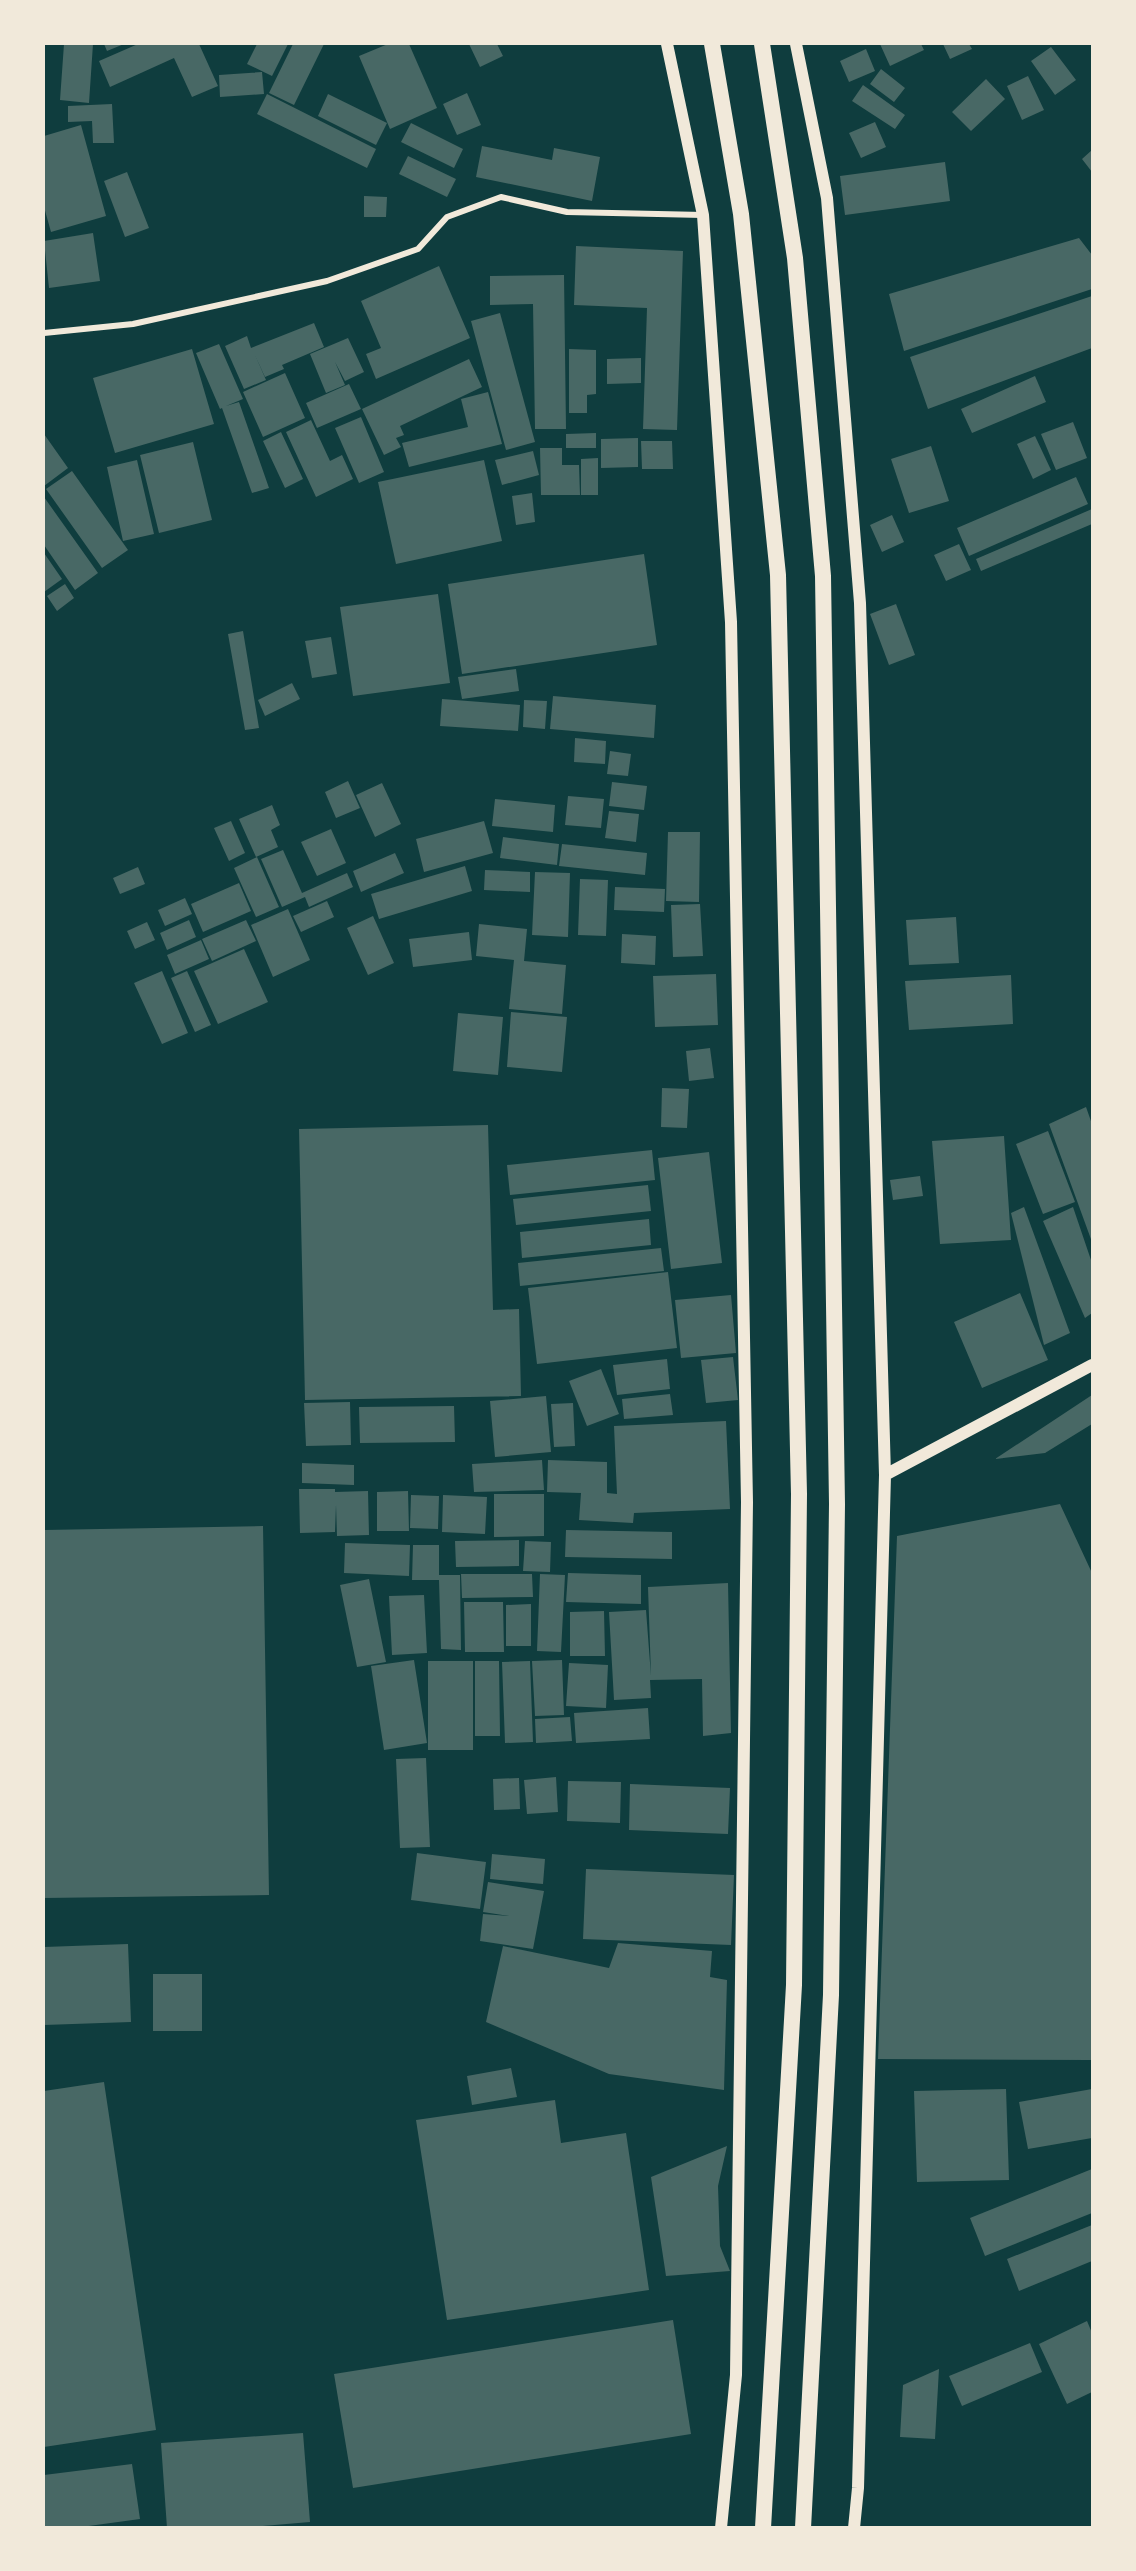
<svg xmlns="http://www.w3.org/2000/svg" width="1136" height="2571" font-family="'Roboto Condensed',sans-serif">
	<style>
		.building { fill: #486865 }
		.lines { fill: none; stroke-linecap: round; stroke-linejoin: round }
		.minor { stroke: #f1e9da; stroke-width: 6 }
		.secondary { stroke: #f1e9da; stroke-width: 12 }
		.trunk { stroke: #f1e9da; stroke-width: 16 }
	</style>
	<rect width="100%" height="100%" fill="#0f3d3e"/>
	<!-- building -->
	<path class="building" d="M64 44H93L89 103 60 100Z
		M104 44H124L107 51Z
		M138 44H199L218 86 192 97 174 58 110 87 99 61Z
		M257 44H288L272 76 247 64Z
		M293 44H324L294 105 269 93Z
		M388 44H409L437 108 390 129 359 56Z
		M469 44H497L503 56 480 67Z
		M880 44H921L924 50 890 66Z
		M943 44H969L972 49 950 59Z
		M1051 47 1076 80 1055 95 1031 61Z
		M866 49 875 71 849 82 840 61Z
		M881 69 905 88 894 102 870 84Z
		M262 72 264 94 220 97 219 75Z
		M1028 76 1044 110 1022 120 1007 86Z
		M986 79 1005 99 971 131 952 112Z
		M863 85 905 115 895 129 852 101Z
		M467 93 481 125 457 135 443 104Z
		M267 94 376 149 367 168 257 114Z
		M328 94 387 123 376 145 318 116Z
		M112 104 114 143H93L92 121 68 122V106Z
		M875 122 886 147 861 158 849 133Z
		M411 123 463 149 454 168 401 142Z
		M81 125 106 216 51 232 44 207V136Z
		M482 146 552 160 554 148 600 157 592 201 476 177Z
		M1092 150V172L1082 159Z
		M408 156 456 179 447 197 399 174Z
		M945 162 950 201 845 215 840 176Z
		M127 172 149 228 125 237 104 181Z
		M364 196 387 197 386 217H364Z
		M93 233 100 281 49 288 44 241Z
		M1079 238 1092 255V289L904 351 889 294Z
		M576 246 683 251 677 430 643 429 647 308 574 305Z
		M439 266 470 338 376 379 366 354 381 348 361 301Z
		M564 275 566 429H535L533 304 490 305V276Z
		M1092 296V348L928 409 910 357Z
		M500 313 535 442 506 450 471 321Z
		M314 323 324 347 282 365 284 369 265 377 255 355 266 380 244 389 225 346 247 336 251 348Z
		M348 338 364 372 345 381 335 362 345 385 326 393 310 354Z
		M219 344 243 399 226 406 239 402 269 488 252 493 222 408 220 409 196 353Z
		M192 349 214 424 115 453 93 378Z
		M569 349 596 350V394L587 395V413H569Z
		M641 358V383L607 384V359Z
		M469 359 482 387 400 426 404 435 396 438 401 447 384 455 362 409Z
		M285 373 305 418 263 437 243 392Z
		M1035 376 1046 402 972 433 961 409Z
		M349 384 361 409 317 428 306 403Z
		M488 392 502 444 409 467 402 443 468 427 461 399Z
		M361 417 384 472 359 483 335 428Z
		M311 420 330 461 342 455 353 479 316 497 286 432Z
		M1073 422 1087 458 1056 470 1041 434Z
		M281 432 303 479 285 488 263 441Z
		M596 433V448H566V434Z
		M44 434 68 468 44 486Z
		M1035 436 1051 470 1033 479 1017 444Z
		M638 438V467L601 468V439Z
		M641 441H672L673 469H642Z
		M193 442 212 520 159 533 140 455Z
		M931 446 949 501 909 513 891 459Z
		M540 448H562V465H579L580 495H541Z
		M533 451 539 475 502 485 495 460Z
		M598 458V495H581V459Z
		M137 460 154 534 123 541 107 467Z
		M484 460 502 541 396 564 378 482Z
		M72 471 128 550 102 568 46 489Z
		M1076 477 1088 504 969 556 957 528Z
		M532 493 535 522 516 525 512 496Z
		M44 497 98 573 75 590 44 545Z
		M1092 509V524L981 571 976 559Z
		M892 515 904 542 882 552 870 525Z
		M959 544 971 570 946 581 934 555Z
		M44 553 62 579 44 592Z
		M644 554 657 645 462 674 448 584Z
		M65 584 74 598 57 611 47 596Z
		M438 594 450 683 353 696 340 607Z
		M896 604 915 655 889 665 870 614Z
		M243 631 259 728 245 730 228 634Z
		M331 637 337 674 312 678 305 641Z
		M516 669 519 691 462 699 458 677Z
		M292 683 300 699 265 716 258 700Z
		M553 696 656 705 654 738 550 729Z
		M442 699 520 705 518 731 440 726Z
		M524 700 547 701 545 729 523 727Z
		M575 738 606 741 605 764 574 762Z
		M610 751 631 754 628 776 607 774Z
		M348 781 360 808 336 818 325 792Z
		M612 782 647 786 644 810 609 806Z
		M382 783 401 824 375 837 356 795Z
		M568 796 604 799 601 828 565 825Z
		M495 799 555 805 553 832 492 826Z
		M272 805 280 825 271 830 278 847 256 857 239 819Z
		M609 811 639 814 636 842 605 838Z
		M231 821 245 853 229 861 214 828Z
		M484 821 493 853 424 872 416 839Z
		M331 829 346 863 317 876 301 842Z
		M668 832H700L699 902 666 901Z
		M503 837 559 844 557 865 500 858Z
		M562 844 647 853 645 875 559 866Z
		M283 850 302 893 347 873 353 887 309 907 305 897 282 907 261 859Z
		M395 853 404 873 361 892 353 871Z
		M257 857 279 907 256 917 234 868Z
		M465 866 472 891 379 919 371 894Z
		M138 867 145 884 120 894 113 878Z
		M485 870 530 872V892L484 890Z
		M535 872 570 873 568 937 532 935Z
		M580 879 608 880 606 936 578 935Z
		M239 883 251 911 203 932 191 904Z
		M615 887 665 889 664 912 614 910Z
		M185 898 192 914 165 926 158 910Z
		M327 901 334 917 301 932 293 916Z
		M700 904 703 956 673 957 671 905Z
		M288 909 310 960 273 977 251 925Z
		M373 916 394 963 368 975 347 928Z
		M956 917 959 963 909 965 906 920Z
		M189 920 196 937 167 950 160 933Z
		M246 920 256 941 212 961 202 939Z
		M147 922 155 940 135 949 127 931Z
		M479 924 527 929 524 961 566 965 562 1014 509 1009 514 960 476 956Z
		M469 932 472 960 413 967 409 939Z
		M622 934 656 936 655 965 621 963Z
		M201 940 209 959 175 974 167 955Z
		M244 949 268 1002 218 1024 194 971Z
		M162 971 188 1033 162 1044 134 983Z
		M187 971 211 1025 195 1032 171 978Z
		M716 974 718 1025 655 1027 653 976Z
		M1011 975 1013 1024 909 1030 905 981Z
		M511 1012 567 1017 562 1072 507 1067Z
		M458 1013 503 1017 498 1075 453 1071Z
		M710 1048 714 1078 689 1081 686 1051Z
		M662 1088 689 1089 687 1128 661 1127Z
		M1086 1107 1092 1124V1242L1049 1124Z
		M488 1125 493 1310 519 1309 521 1396 305 1400 299 1129Z
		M1048 1131 1075 1202 1043 1214 1016 1144Z
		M1004 1136 1011 1240 940 1244 932 1141Z
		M652 1150 655 1180 510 1195 507 1165Z
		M709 1152 722 1263 671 1269 658 1158Z
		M920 1176 923 1196 893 1200 890 1180Z
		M648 1185 651 1211 516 1225 513 1199Z
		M1024 1207 1070 1333 1044 1345 1011 1213Z
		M1073 1207 1092 1263V1313L1085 1318 1043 1221Z
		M649 1219 651 1245 522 1258 520 1232Z
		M661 1248 664 1271 520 1286 518 1263Z
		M668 1272 677 1348 537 1364 528 1288Z
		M1020 1293 1048 1360 982 1388 954 1322Z
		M731 1295 736 1353 681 1358 675 1300Z
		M733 1357 738 1400 706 1403 701 1360Z
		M667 1359 670 1389 617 1395 613 1365Z
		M601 1369 619 1414 587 1426 569 1381Z
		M670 1394 673 1415 624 1419 622 1399Z
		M1092 1395V1424L1045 1453 995 1459Z
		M546 1396 551 1452 495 1457 490 1401Z
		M350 1402 351 1445 306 1446 304 1403Z
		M573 1403 575 1446 554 1447 551 1404Z
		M454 1406 455 1442 360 1443 359 1407Z
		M726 1421 730 1509 634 1513 633 1523 579 1520 581 1493 547 1492 548 1460 607 1462V1493L617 1494 614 1426Z
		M542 1460 544 1490 474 1492 472 1464Z
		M302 1463 354 1465V1485L302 1483Z
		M299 1489H335V1492L368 1491 369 1535 337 1536 336 1505 335 1532 300 1533Z
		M408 1491 409 1531H377V1492Z
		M494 1494H544V1536L494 1537Z
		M411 1495 439 1496 438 1529 410 1528Z
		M443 1495 487 1497 485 1534 442 1532Z
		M1060 1504 1092 1573V2060L878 2059 897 1536Z
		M263 1526 269 1895 44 1898V1530Z
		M566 1530 672 1532V1559L565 1557Z
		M519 1540V1566L456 1567 455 1541Z
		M525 1541 551 1542 550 1572 523 1571Z
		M345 1543 410 1545 409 1576 344 1573Z
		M413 1545H439V1575H460L461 1650 441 1649 439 1580H412Z
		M568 1573 641 1575V1604L566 1602Z
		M461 1574H532L533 1597 462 1598Z
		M540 1574 565 1575 561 1652 537 1651Z
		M369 1579 386 1662 357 1667 340 1585Z
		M728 1583 731 1733 703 1736 702 1679 650 1680 651 1698 614 1700 609 1612 646 1610 651 1676 648 1587Z
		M424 1595 427 1653 392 1655 389 1596Z
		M464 1602H503L504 1652H465Z
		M531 1604V1646H506V1605Z
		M604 1611 605 1656H570V1612Z
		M414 1660 427 1743 384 1750 371 1666Z
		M562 1660 564 1715 535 1716 532 1661Z
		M428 1661H473V1750H428Z
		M475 1661H499L500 1736H475Z
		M530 1661 533 1742 505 1743 502 1662Z
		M569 1663 608 1665 606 1708 566 1706Z
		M648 1708 650 1739 576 1743 574 1713Z
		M570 1717 572 1741 536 1743 535 1719Z
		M426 1758 430 1847 400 1848 396 1759Z
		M556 1777 558 1812 527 1814 524 1780Z
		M519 1778 520 1809 494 1810 493 1779Z
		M568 1781 621 1782 620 1823 567 1821Z
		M630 1784 730 1788 728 1834 629 1830Z
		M417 1853 486 1862 480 1909 411 1900Z
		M492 1854 545 1859 543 1884 490 1879Z
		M586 1869 734 1875 731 1945 583 1939Z
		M488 1882 544 1891 533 1949 480 1941 483 1914 509 1916 483 1912Z
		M618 1943 712 1951 710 1977 727 1980 724 2090 609 2074 486 2022 503 1946 609 1968Z
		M128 1944 131 2022 44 2025V1947Z
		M153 1974H202V2031H153Z
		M511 2068 517 2097 472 2105 467 2076Z
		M104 2082 156 2430 44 2447V2091Z
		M1006 2089 1009 2180 917 2182 914 2091Z
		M1092 2089V2138L1028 2149 1019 2102Z
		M555 2100 561 2143 626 2133 649 2290 447 2320 416 2120Z
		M727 2146 718 2186 720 2246 730 2271 666 2276 651 2177Z
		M1092 2169V2213L985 2256 970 2218Z
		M1092 2225V2261L1019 2291 1007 2259Z
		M673 2320 691 2434 353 2488 334 2374Z
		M1087 2321 1092 2333V2392L1067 2404 1039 2344Z
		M1030 2343 1042 2372 962 2406 949 2376Z
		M939 2369 935 2439 900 2437 903 2385Z
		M303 2433 310 2522 238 2528H167L161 2443Z
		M132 2464 140 2519 74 2528H44V2475Z"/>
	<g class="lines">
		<!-- minor -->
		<path class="minor" d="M44 333 133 324 327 281 418 249 447 217 501 197 567 212 703 215"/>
		<!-- secondary -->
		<path class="secondary" d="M667 44 703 215 731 622 747 1502 736 2375 721 2528
			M796 44 827 198 860 603 885 1475 858 2488 854 2528
			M885 1475 1092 1365"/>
		<!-- trunk -->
		<path class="trunk" d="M712 44 741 214 778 575 799 1494 794 1985 763 2528
			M762 44 795 258 823 576 837 1504 831 1995 803 2528"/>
	</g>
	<!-- border -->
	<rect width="1136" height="2571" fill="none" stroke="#f1e9da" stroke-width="90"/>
</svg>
